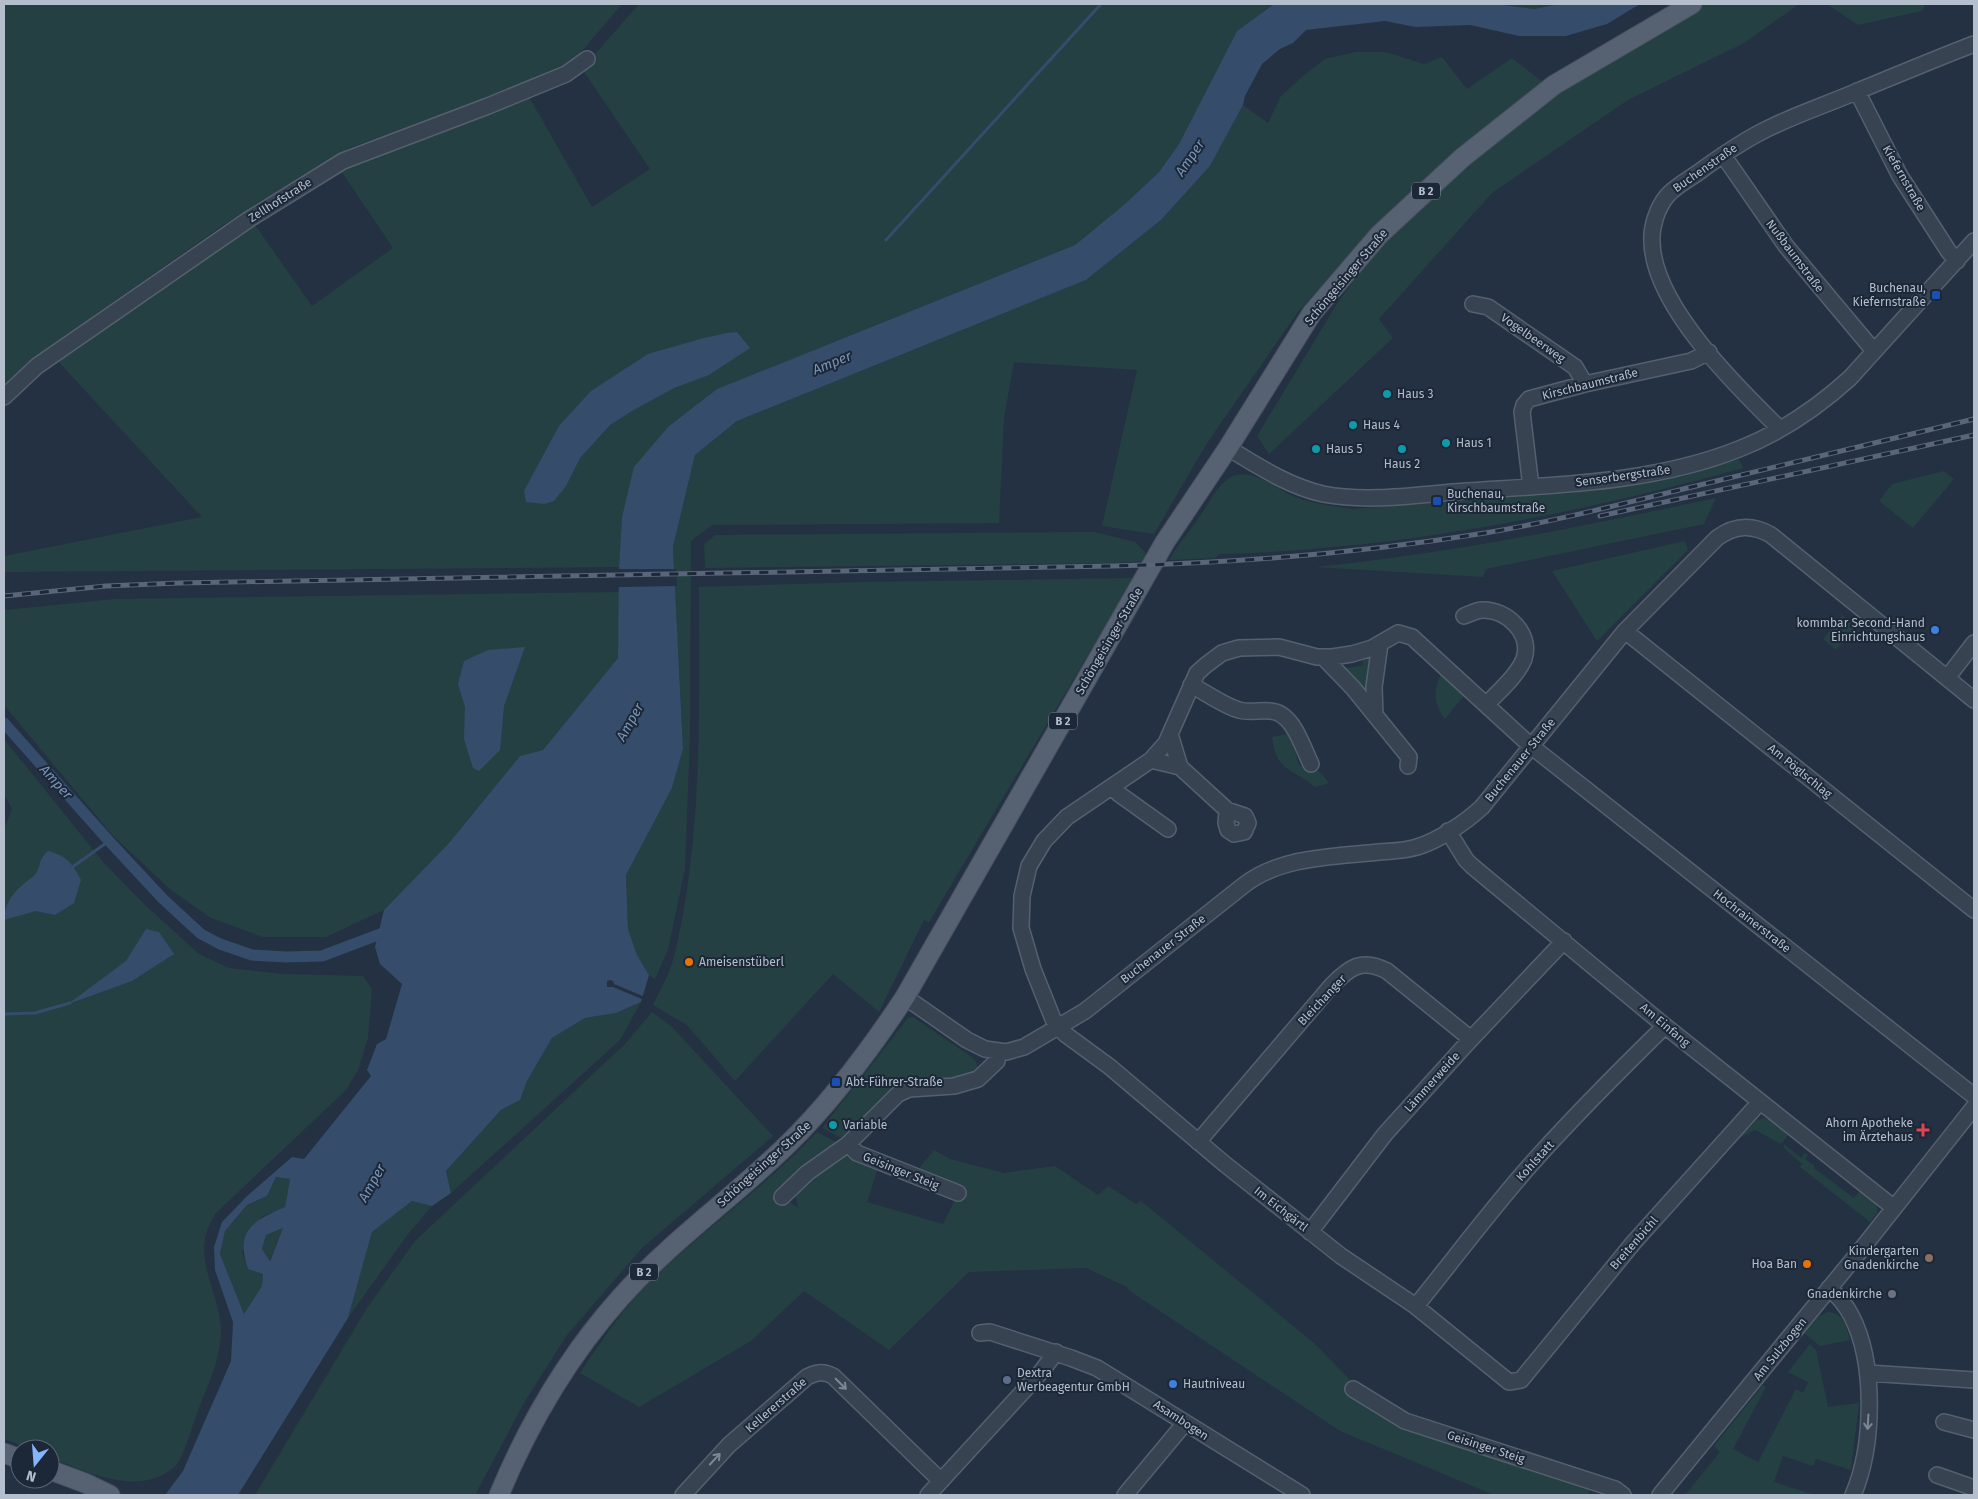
<svg xmlns="http://www.w3.org/2000/svg" width="1978" height="1499" font-family="'Fira Sans',sans-serif">
	<style>
		.green { fill: #254043 }
		.water { fill: #354c6b; fill-rule: evenodd }
		.pier { fill: #233142 }
		.lines { fill: none; stroke-linecap: round; stroke-linejoin: round }
		.stream { stroke: #354c6b; stroke-width: 3 }
		.canal { stroke: #354c6b; stroke-width: 11 }
		.minor-casing { stroke: #55606f; stroke-width: 18 }
		.major-casing { stroke: #444e5e; stroke-width: 21 }
		.minor { stroke: #384352; stroke-width: 15 }
		.major { stroke: #566272; stroke-width: 19 }
		.rail-casing { stroke: #596679; stroke-width: 5 }
		.rail { stroke: #1c2737; stroke-width: 3; stroke-dasharray: 9; stroke-linecap: butt }
		.oneway { stroke: #7c8795 }
		.transit-dot { fill: #1a4fb4; stroke: #1c2737; stroke-width: 2 }
		.culture-dot { fill: #0f9aa8; stroke: #1c2737; stroke-width: 2 }
		.shop-dot { fill: #3f7fe0; stroke: #1c2737; stroke-width: 2 }
		.food-dot { fill: #e8710a; stroke: #1c2737; stroke-width: 2 }
		.health-dot { fill: #e0444e; stroke: #1c2737; stroke-width: 2 }
		.education-dot { fill: #8d6e63; stroke: #1c2737; stroke-width: 2 }
		.worship-dot { fill: #6b7280; stroke: #1c2737; stroke-width: 2 }
		.service-dot { fill: #5c6f8a; stroke: #1c2737; stroke-width: 2 }
		.labels { text-anchor: middle; dominant-baseline: central; stroke-width: 4; stroke-linejoin: round; paint-order: stroke }
		.shield { fill: #1c2737; stroke: #86919f; stroke-width: 1 }
		.shield-label { font-size: 11px; font-weight: bold; fill: #b4becc }
		.street-label { font-size: 12px; fill: #b4becc; stroke: #1c2737 }
		.poi-label { font-size: 12px; fill: #b4becc; stroke: #1c2737; text-anchor: start }
		.water-label { font-size: 14px; font-style: italic; fill: #7994b6; stroke: #1c2737 }
	</style>
	<rect width="100%" height="100%" fill="#233142"/>
	<!-- green -->
	<path class="green" d="M4 4H622L570 65 502 95 349 148 223 225 32 359 4 387Z
		M639 4H1274L1237 31 1179 144 1159 172 1125 204 1075 245 717 389 669 426 622 517 619 567 4 572V556L202 517 56 359 253 222 312 306 393 248 339 168 528 95 592 207 650 169 582 69Z
		M1497 4H1559L1534 9Z
		M1702 4H1799L1744 43 1628 100 1492 193 1379 319 1393 338 1269 454 1257 436 1338 302 1385 239 1466 162 1557 89Z
		M1827 4H1925L1922 11 1858 25Z
		M1356 52H1386L1424 64 1442 57 1467 89 1512 58 1544 83 1454 151 1373 228 1298 312 1207 443 1154 534 1102 526 1137 370 1014 362 1004 418 999 523 712 525 691 541 690 734 685 869 668 950 655 979 649 975 637 955 628 929 626 875 672 788 683 749 673 547 695 455 737 421 1086 280 1161 220 1210 166 1243 105 1268 123 1281 96 1303 76 1325 59Z
		M1739 459 1743 468C1572 515 1397 550 1219 554L1216 558 1169 560C1178 544 1190 531 1200 516 1209 503 1217 485 1231 477 1252 466 1277 490 1295 497 1313 504 1333 506 1352 509L1572 493 1684 476Z
		M1944 471 1954 479 1913 528 1879 501 1892 484Z
		M1716 498 1704 524 1486 569 1483 577 1315 567C1450 554 1583 526 1716 498Z
		M1094 532 1135 542 1145 552V561L1115 563 705 568 704 544 715 535Z
		M1685 541 1688 550 1597 641 1552 571Z
		M1134 578 929 922 924 920 879 1012 833 974 735 1081 687 1025 653 1005C662 987 672 968 676 949 703 830 699 707 699 587L864 582Z
		M620 592 618 658 543 750 520 756 449 843 384 910 326 937H263L211 918 171 890 113 836 4 705V610L115 599Z
		M1842 615 1856 627 1836 650 1823 639Z
		M1371 656 1372 700 1341 673 1339 662 1341 661 1343 669 1363 665 1362 657Z
		M1442 673 1466 693 1445 719C1433 705 1433 687 1442 673Z
		M1287 734 1291 738 1299 765C1314 773 1315 763 1329 783L1315 787C1292 768 1276 772 1272 737Z
		M4 739 103 862 144 904 199 954 229 968 283 974 363 976 372 989 368 1038 358 1070 346 1090 215 1214C212 1220 209 1225 207 1231 196 1265 221 1298 221 1331 221 1359 207 1386 198 1411 193 1423 184 1456 177 1464 144 1499 87 1473 50 1457V1449H31L4 1439V829L12 809 4 794Z
		M641 1002 620 1040 451 1193 446 1171 501 1110 520 1100 527 1081 552 1038 585 1018 616 1013Z
		M652 1012 672 1027 773 1136 642 1248 567 1335 525 1401 475 1495H255L367 1308 415 1241 625 1044Z
		M913 1017 973 1058 977 1064V1072C949 1083 932 1084 903 1081L847 1137H840L822 1128 908 1018Z
		M1763 1118 1770 1120 1789 1134 1781 1144 1755 1130 1739 1138 1757 1120Z
		M817 1132 838 1143 778 1194 798 1208 795 1191 819 1170 845 1155 854 1157 877 1170 867 1202 943 1224 961 1187 917 1171 934 1150 950 1159 1004 1173 1055 1166 1098 1195 1108 1186 1136 1204 1141 1201 1314 1343 1391 1422 1459 1442 1591 1485 1588 1495H1494L1340 1431 1130 1291 1127 1287 1086 1268 969 1272 889 1350 804 1291 751 1341 639 1407 580 1373C603 1338 627 1303 658 1274 710 1225 768 1184 817 1132Z
		M1785 1145 1801 1158 1805 1153 1808 1155 1805 1159 1815 1166 1814 1168 1854 1198 1860 1191 1875 1203 1877 1207V1213L1870 1222 1800 1167 1802 1164 1783 1147Z
		M276 1177 290 1179 285 1207 261 1217 242 1252 248 1269 263 1274 262 1286 244 1314 220 1254 225 1231 247 1205 267 1196Z
		M412 1201 432 1206 408 1234 348 1318 372 1232Z
		M283 1228 269 1261 262 1249 266 1235Z
		M1828 1312C1844 1313 1846 1327 1850 1340L1820 1346 1804 1333 1818 1317Z
		M1810 1344 1816 1350 1828 1407 1859 1403 1851 1470 1816 1459 1813 1466 1783 1456 1774 1482 1815 1495H1685L1720 1452 1714 1446 1763 1385 1766 1387 1733 1449 1758 1462 1796 1389 1803 1393 1808 1382 1788 1372Z"/>
	<!-- water -->
	<path class="water" d="M1274 4H1497L1534 9 1559 4H1640L1607 24 1566 36H1519L1470 25 1415 27 1385 21 1306 30 1293 43 1280 49 1262 64 1245 96 1243 105 1210 166 1161 220 1086 280 737 421 695 455 673 547 683 749 672 788 626 875 628 929 637 955 649 975 641 1002 616 1013 585 1018 552 1038 527 1081 520 1100 501 1110 446 1171 451 1193 432 1206 412 1201 372 1232 348 1318 238 1495H165L183 1471 231 1361 233 1322 215 1270 214 1247 222 1222 246 1197 292 1157 304 1159 371 1076 367 1070 377 1044 386 1039 402 984 380 964 375 947 384 910 449 843 520 756 543 750 618 658 619 567 622 517 634 467 669 426 717 389 1075 245 1125 204 1159 172 1179 144 1237 31ZM276 1177 290 1179 285 1207C252 1221 235 1231 248 1269L263 1274 262 1286 244 1314 220 1254 225 1231 247 1205 267 1196ZM283 1228 270 1261 269 1260 262 1249 266 1235Z
		M737 332 750 348 709 375 674 388 632 411 610 425 580 458 566 486 554 501 544 504 526 502 524 491 559 426 591 391 648 354 704 338 727 333Z
		M525 647 504 706 500 750 479 771 473 768 464 739 465 707 458 684 464 661 488 650Z
		M48 851C67 856 72 863 81 880L74 903 55 915 36 911 4 920C4 905 13 892 25 883 28 880 35 876 37 872 42 862 38 861 48 851Z
		M146 929 159 932 174 954 132 981 68 1004 126 961Z"/>
	<!-- pier -->
	<path class="pier" d="M616 569H676L677 586 617 587Z
		M610 980 613 981 614 984 645 997 644 1000 613 987H607V981Z"/>
	<g class="lines">
		<!-- stream -->
		<path class="stream" d="M886 240 1101 4
			M71 868 109 841
			M4 1014 35 1013 70 1003"/>
		<!-- canal -->
		<path class="canal" d="M4 723 109 841 163 899 201 934 220 944 252 955 286 957 322 956 391 930"/>
		<defs>
			<path id="minor" d="M1857 91 1900 176 1949 252 1957 261
				M1723 155 1786 246 1874 351
				M1473 304 1488 307 1575 367 1585 384
				M4 397 37 366 248 220 343 161 488 106 566 74 587 59
				M1780 429C1737 387 1653 305 1652 242 1651 227 1657 208 1667 196 1676 185 1692 178 1703 169 1724 154 1744 140 1767 129 1797 114 1828 104 1858 91 1897 75 1935 59 1974 44
				M1228 448C1258 466 1288 486 1323 494 1370 503 1420 494 1467 491 1557 485 1654 483 1739 449 1780 433 1818 407 1850 378L1974 241
				M1531 487 1522 412 1524 405 1529 399 1585 384 1691 361 1709 352
				M1464 616C1470 614 1476 610 1483 610 1508 610 1532 634 1524 659 1517 676 1499 691 1487 704
				M1625 631 1974 910
				M1323 657 1353 688 1409 757 1408 766
				M1947 678 1974 643
				M1191 685C1205 692 1224 706 1239 710 1249 713 1260 710 1270 711 1293 712 1302 746 1311 764
				M1375 715 1374 687 1380 644
				M1170 734 1180 767
				M1151 760 1166 743 1197 673 1206 665 1222 653 1239 648 1279 647 1317 657H1332L1352 654 1372 648 1398 633 1412 637 1531 746 1974 1096
				M1113 786 1119 794 1168 829
				M1227 810 1180 767 1151 760 1067 817 1044 841 1029 866 1022 896 1021 928 1033 969 1053 1019 1065 1034 1110 1067 1226 1165 1341 1256 1414 1305 1509 1382 1521 1380 1634 1242 1760 1102
				M1227 810 1245 816 1248 823 1244 832 1234 834 1228 830 1226 823Z
				M1448 831 1466 860 1472 866 1665 1026 1893 1207
				M905 997 967 1040 985 1049 1006 1052 1024 1047 1085 1011 1244 885C1282 856 1333 857 1379 852 1392 851 1405 851 1417 847 1438 841 1466 822 1482 807L1625 631 1717 538C1735 525 1752 524 1771 535L1974 700
				M1198 1142 1332 985C1350 967 1362 958 1387 971L1471 1039
				M848 1144 857 1153 958 1193
				M782 1197 807 1173 848 1144 898 1094 909 1089 954 1086 978 1079 997 1061 998 1052
				M1310 1232 1385 1134 1471 1039 1564 941
				M1829 1288C1838 1296 1845 1304 1851 1315 1876 1363 1874 1446 1853 1495
				M1416 1306C1455 1258 1492 1208 1533 1162 1575 1115 1620 1070 1665 1026
				M980 1333 990 1332 1071 1358 1097 1368 1302 1495
				M1868 1373 1974 1380
				M1353 1389 1405 1421 1615 1489 1623 1495
				M1944 1422 1974 1430
				M1937 1475 1974 1488
				M683 1495 729 1445 807 1377C817 1372 823 1371 833 1376L941 1481
				M928 1495 1041 1372 1056 1352
				M1125 1495 1185 1423
				M1660 1495 1864 1246 1974 1107"/>
			<path id="major" d="M4 1453 20 1459
				M50 1470 85 1483 110 1495
				M499 1495C529 1423 569 1355 621 1297 672 1240 734 1197 788 1144 833 1100 870 1050 905 997L1165 542 1228 448 1312 313 1379 235 1462 158 1554 85 1692 4"/>
		</defs>
		<!-- minor casing -->
		<use href="#minor" class="minor-casing"/>
		<!-- major casing -->
		<use href="#major" class="major-casing"/>
		<!-- minor -->
		<use href="#minor" class="minor"/>
		<!-- major -->
		<use href="#major" class="major"/>
		<defs>
			<path id="rail" d="M1600 516 1974 435
				M4 596 106 586 179 583 1112 566C1237 563 1361 553 1485 533 1557 521 1629 502 1700 485 1791 463 1883 441 1974 419"/>
		</defs>
		<!-- rail casing -->
		<use href="#rail" class="rail-casing"/>
		<!-- rail -->
		<use href="#rail" class="rail"/>
	</g>
	<!-- one-way arrows -->
	<defs><path id="oneway-shaft" d="M-6 0H5M1.5-3L5.5 0L1.5 3" fill="none" stroke-width="1.6" stroke-linecap="round" stroke-linejoin="round" transform="scale(1.25)"/></defs>
	<g class="oneway">
		<use href="#oneway-shaft" transform="translate(841 1384) rotate(45)"/>
		<use href="#oneway-shaft" transform="translate(1868 1422) rotate(93)"/>
		<use href="#oneway-shaft" transform="translate(715 1459) rotate(-47)"/>
	</g>
	<!-- markers -->
	<g class="transit-dot">
		<rect x="1931" y="290" width="10" height="10" rx="2.5"/>
		<rect x="1432" y="496" width="10" height="10" rx="2.5"/>
		<rect x="831" y="1077" width="10" height="10" rx="2.5"/>
	</g>
	<g class="culture-dot">
		<circle cx="1387" cy="394" r="5"/>
		<circle cx="1353" cy="425" r="5"/>
		<circle cx="1446" cy="443" r="5"/>
		<circle cx="1316" cy="449" r="5"/>
		<circle cx="1402" cy="449" r="5"/>
		<circle cx="833" cy="1125" r="5"/>
	</g>
	<g class="shop-dot">
		<circle cx="1935" cy="630" r="5"/>
		<circle cx="1173" cy="1384" r="5"/>
	</g>
	<g class="food-dot">
		<circle cx="689" cy="962" r="5"/>
		<circle cx="1807" cy="1264" r="5"/>
	</g>
	<path class="health-dot" d="M1920.5 1122.5h5v5h5v5h-5v5h-5v-5h-5v-5h5z"/>
	<circle class="education-dot" cx="1929" cy="1258" r="5"/>
	<circle class="worship-dot" cx="1892" cy="1294" r="5"/>
	<circle class="service-dot" cx="1007" cy="1380" r="5"/>
	<g class="labels">
		<!-- shield labels -->
		<g class="shield">
			<rect x="1412" y="182.5" width="28" height="17" rx="4"/>
			<rect x="1049" y="712.5" width="28" height="17" rx="4"/>
			<rect x="630" y="1263.5" width="28" height="17" rx="4"/>
		</g>
		<g class="shield-label">
			<text x="1426" y="191">B 2</text>
			<text x="1063" y="721">B 2</text>
			<text x="644" y="1272">B 2</text>
		</g>
		<!-- street labels -->
		<g class="street-label">
			<text transform="translate(1705 168) rotate(-35)">Buchenstraße</text>
			<text transform="translate(1904 178) rotate(60)">Kiefernstraße</text>
			<text transform="translate(280 200) rotate(-32)">Zellhofstraße</text>
			<text transform="translate(1795 256) rotate(53)">Nußbaumstraße</text>
			<text transform="translate(1346 277) rotate(-50)">Schöngeisinger Straße</text>
			<text transform="translate(1533 338) rotate(35)">Vogelbeerweg</text>
			<text transform="translate(1590 384) rotate(-14)">Kirschbaumstraße</text>
			<text transform="translate(1623 476) rotate(-8)">Senserbergstraße</text>
			<text transform="translate(1109 641) rotate(-60)">Schöngeisinger Straße</text>
			<text transform="translate(1520 760) rotate(-51)">Buchenauer Straße</text>
			<text transform="translate(1800 771) rotate(39)">Am Pöglschlag</text>
			<text transform="translate(1752 921) rotate(38)">Hochrainerstraße</text>
			<text transform="translate(1163 949) rotate(-38)">Buchenauer Straße</text>
			<text transform="translate(1322 1000) rotate(-47)">Bleichanger</text>
			<text transform="translate(1665 1025) rotate(40)">Am Einfang</text>
			<text transform="translate(1432 1082) rotate(-48)">Lämmerweide</text>
			<text transform="translate(1535 1161) rotate(-48)">Kohlstatt</text>
			<text transform="translate(764 1164) rotate(-42)">Schöngeisinger Straße</text>
			<text transform="translate(901 1171) rotate(22)">Geisinger Steig</text>
			<text transform="translate(1281 1209) rotate(38)">Im Eichgärtl</text>
			<text transform="translate(1634 1243) rotate(-49)">Breitenbichl</text>
			<text transform="translate(1780 1349) rotate(-51)">Am Sulzbogen</text>
			<text transform="translate(776 1405) rotate(-41)">Kellererstraße</text>
			<text transform="translate(1181 1420) rotate(33)">Asambogen</text>
			<text transform="translate(1486 1447) rotate(18)">Geisinger Steig</text>
		</g>
		<!-- poi labels -->
		<g class="poi-label">
			<text x="1926" y="288" text-anchor="end">Buchenau,<tspan x="1926" dy="14">Kiefernstraße</tspan></text>
			<text x="1397" y="394">Haus 3</text>
			<text x="1363" y="425">Haus 4</text>
			<text x="1456" y="443">Haus 1</text>
			<text x="1326" y="449">Haus 5</text>
			<text x="1402" y="464" text-anchor="middle">Haus 2</text>
			<text x="1447" y="494">Buchenau,<tspan x="1447" dy="14">Kirschbaumstraße</tspan></text>
			<text x="1925" y="623" text-anchor="end">kommbar Second-Hand<tspan x="1925" dy="14">Einrichtungshaus</tspan></text>
			<text x="699" y="962">Ameisenstüberl</text>
			<text x="846" y="1082">Abt-Führer-Straße</text>
			<text x="1913" y="1123" text-anchor="end">Ahorn Apotheke<tspan x="1913" dy="14">im Ärztehaus</tspan></text>
			<text x="843" y="1125">Variable</text>
			<text x="1919" y="1251" text-anchor="end">Kindergarten<tspan x="1919" dy="14">Gnadenkirche</tspan></text>
			<text x="1797" y="1264" text-anchor="end">Hoa Ban</text>
			<text x="1882" y="1294" text-anchor="end">Gnadenkirche</text>
			<text x="1017" y="1373">Dextra<tspan x="1017" dy="14">Werbeagentur GmbH</tspan></text>
			<text x="1183" y="1384">Hautniveau</text>
		</g>
		<!-- water labels -->
		<g class="water-label">
			<text transform="translate(1190 158) rotate(-56)">Amper</text>
			<text transform="translate(832 363) rotate(-22)">Amper</text>
			<text transform="translate(630 722) rotate(-61)">Amper</text>
			<text transform="translate(56 782) rotate(48)">Amper</text>
			<text transform="translate(372 1183) rotate(-61)">Amper</text>
		</g>
	</g>
	<!-- border -->
	<rect width="1978" height="1499" fill="none" stroke="#b4becc" stroke-width="10"/>
	<!-- north arrow -->
	<g transform="translate(35 1464) rotate(197)"><circle r="24" fill="#1c2737" stroke="#596373"/>
	<path d="M0-4L9 19L0 12L-9 19Z" fill="#86b5ff"/>
	<text y="-8" font-size="14" font-weight="bold" text-anchor="middle" fill="#b4becc">N</text>
	</g>
</svg>
